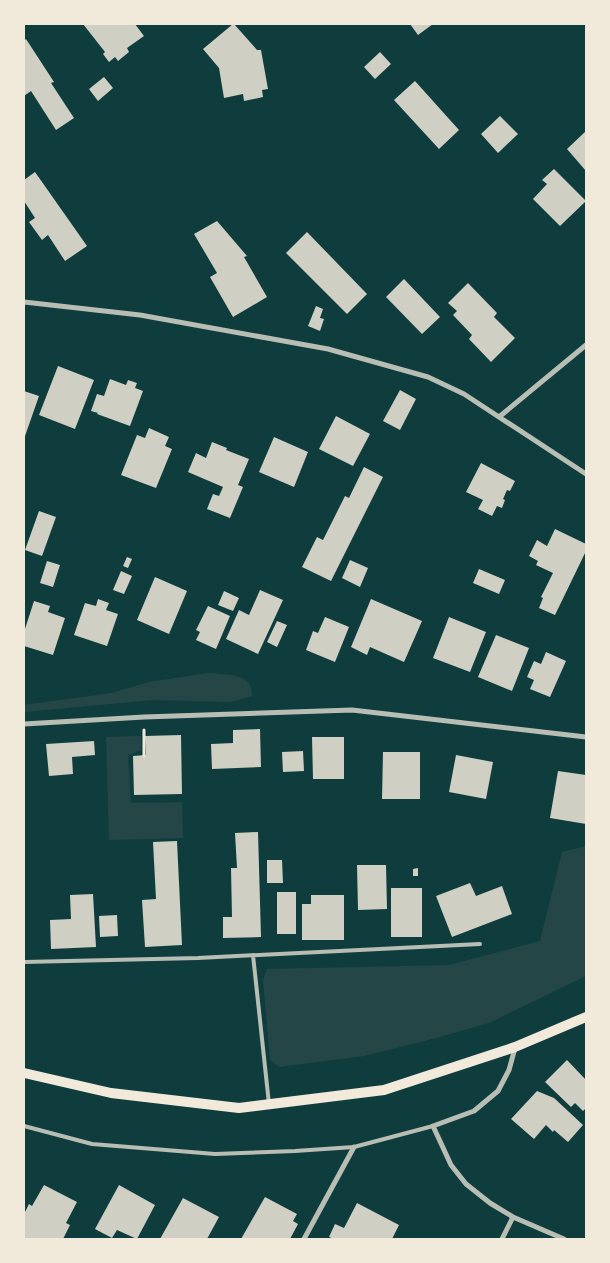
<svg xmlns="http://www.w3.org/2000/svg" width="610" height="1263" font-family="Karla,sans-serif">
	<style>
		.green { fill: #244646 }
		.building { fill: #cfcfc3 }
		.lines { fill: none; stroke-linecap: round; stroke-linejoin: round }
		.path { stroke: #f1e9da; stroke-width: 3 }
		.service { stroke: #b8beb3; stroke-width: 4 }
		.minor { stroke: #b8beb3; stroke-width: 5 }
		.secondary { stroke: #f1e9da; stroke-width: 10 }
	</style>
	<rect width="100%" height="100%" fill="#0f3d3e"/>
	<!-- green -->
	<path class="green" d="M208 673C221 674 247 673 251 688 252 691 252 694 252 696L230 702 153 700 24 712V705L111 693 149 682Z
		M141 736V750L128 756 131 803 182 802 183 838 109 840 106 737Z
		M586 846V976L489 1023 425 1041 364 1056 279 1067 270 1060 263 980 267 969 449 965 540 941 562 852Z"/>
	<!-- building -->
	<path class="building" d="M83 24H135L144 36 127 48 129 52 118 61 115 57 109 62 103 54 105 52Z
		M233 24H234L257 50H261L268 89 262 90 263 97 244 101 243 94 224 98 219 68 203 49Z
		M410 24H433L418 35Z
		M26 39 54 82 51 83 74 118 56 130 31 91 24 96V41Z
		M380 52 391 64 375 79 364 67Z
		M104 77 113 88 98 101 89 89Z
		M415 81 459 130 439 149 394 100Z
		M500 116 518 134 498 153 481 134Z
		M586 131V171L567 149Z
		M554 169 586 201 560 226 533 199 547 184 542 180Z
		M35 172 87 246 65 261 48 235 42 240 29 222 35 218 24 201V180Z
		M217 221 247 256 244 257 267 297 233 317 210 277 217 273 194 234Z
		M307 232 367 294 347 314 286 253Z
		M404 279 440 317 422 334 386 297Z
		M468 283 497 313 494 317 515 338 491 362 469 339 472 335 453 315 457 311 448 303Z
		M316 306 323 309 320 318 324 319 320 331 308 326Z
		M58 366 94 380 75 429 39 415Z
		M110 379 126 385 128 380 137 383 135 388 143 391 130 426 97 414 98 413 91 411 97 394 104 396Z
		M400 390 416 399 400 430 383 421Z
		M24 391 39 396 24 439Z
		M336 416 370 434 353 466 319 449Z
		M149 428 169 437 165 446 172 449 156 488 121 475 137 435 145 438Z
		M274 437 308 452 294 487 259 472Z
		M212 442 227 448 226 450 249 459 238 485 243 487 230 518 207 509 213 494 219 496 223 487 188 472 196 453 206 458Z
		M481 463 515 481 510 491 507 490 503 499 505 500 502 508 497 506 492 516 478 509 483 500 466 492Z
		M364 467 383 477 331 581 302 567 317 537 323 540 345 496 349 498Z
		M39 511 56 517 42 556 25 550Z
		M555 529 586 544V551L555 615 539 608 543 598 541 597 553 573 536 565 538 561 529 556 537 540 547 546Z
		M127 557 132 559 128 568 123 566Z
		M350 560 368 568 360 587 342 578Z
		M47 561 60 565 53 587 40 583Z
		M479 569 505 580 499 594 473 583Z
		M121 571 132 576 124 594 113 590Z
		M155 577 187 591 169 634 137 620Z
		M260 590 283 600 258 654 226 639 239 610 249 615Z
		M224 591 239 598 233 611 218 605Z
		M98 599 109 603 106 610 118 614 107 646 74 635 85 603 96 606Z
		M371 599 422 621 404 662 370 647 367 655 351 647Z
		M34 601 50 606 48 612 65 618 53 655 24 646V632Z
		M208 606 230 616 216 649 196 640 200 632 196 630Z
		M325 617 349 627 335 662 306 650 313 631 318 633Z
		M449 617 486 632 470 672 433 658Z
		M277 621 287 625 277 647 267 642Z
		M496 635 529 648 512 691 478 677Z
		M546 652 566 661 550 697 530 689 534 680 527 677 534 661 541 664Z
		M260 729 261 767 212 769 211 744 233 743V730Z
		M181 735 182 794 134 795 133 756 146 755 145 736Z
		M312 737H344V779H313Z
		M94 741 95 755 72 757 73 774 49 776 46 744Z
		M303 751 304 771 283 772 282 752Z
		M383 752H420V799H382Z
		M456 755 493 762 486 799 449 792Z
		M558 771 586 775V824L550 818Z
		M258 832 261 937 223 938V917H232L231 868H237L235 833Z
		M177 841 182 945 145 947 142 900 156 899 153 842Z
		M267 860H282L283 883H267Z
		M357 865H386L387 909 358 910Z
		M418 868V876H413V869Z
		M470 883 476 896 502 886 512 914 452 937 436 896Z
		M391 888H422V937H391Z
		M277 892H296V934H277Z
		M93 894 96 947 51 949 50 920 71 919 70 895Z
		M311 895H344V940H302V904H311Z
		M117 915 118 936 100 937 99 916Z
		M567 1060 586 1080V1108L583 1111 575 1103 571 1107 545 1082Z
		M537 1091 554 1098 583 1125 568 1142 554 1130 553 1132 546 1125 534 1139 511 1119Z
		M44 1185 77 1202 66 1223 70 1225 63 1239H24V1214L29 1204 32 1206Z
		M119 1185 155 1205 137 1239 117 1230 112 1238 95 1229Z
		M265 1197 297 1214 293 1221 298 1224 290 1239H241Z
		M183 1198 219 1217 207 1239H160Z
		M357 1203 399 1225 392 1239H334L329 1237 335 1224 344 1228Z"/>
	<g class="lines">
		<!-- path -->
		<path class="path" d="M144 730V756"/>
		<!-- service -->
		<path class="service" d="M253 955 269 1104
			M24 962 198 958 480 944
			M24 1126 92 1144 215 1154 295 1151 354 1147 433 1126"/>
		<!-- minor -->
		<path class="minor" d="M24 302 140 315 328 349 428 377 464 394 586 474
			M499 417 586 345
			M24 724 144 717 352 710 586 737
			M515 1048 509 1070 498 1091 474 1111 433 1126 451 1165 466 1184 490 1203 513 1217 564 1239
			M304 1239 354 1147
			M502 1239 513 1217"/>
		<!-- secondary -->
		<path class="secondary" d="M24 1073 111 1093 239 1108 384 1090 515 1047 586 1017"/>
	</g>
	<!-- border -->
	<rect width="610" height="1263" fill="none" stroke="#f1e9da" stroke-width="50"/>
</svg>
